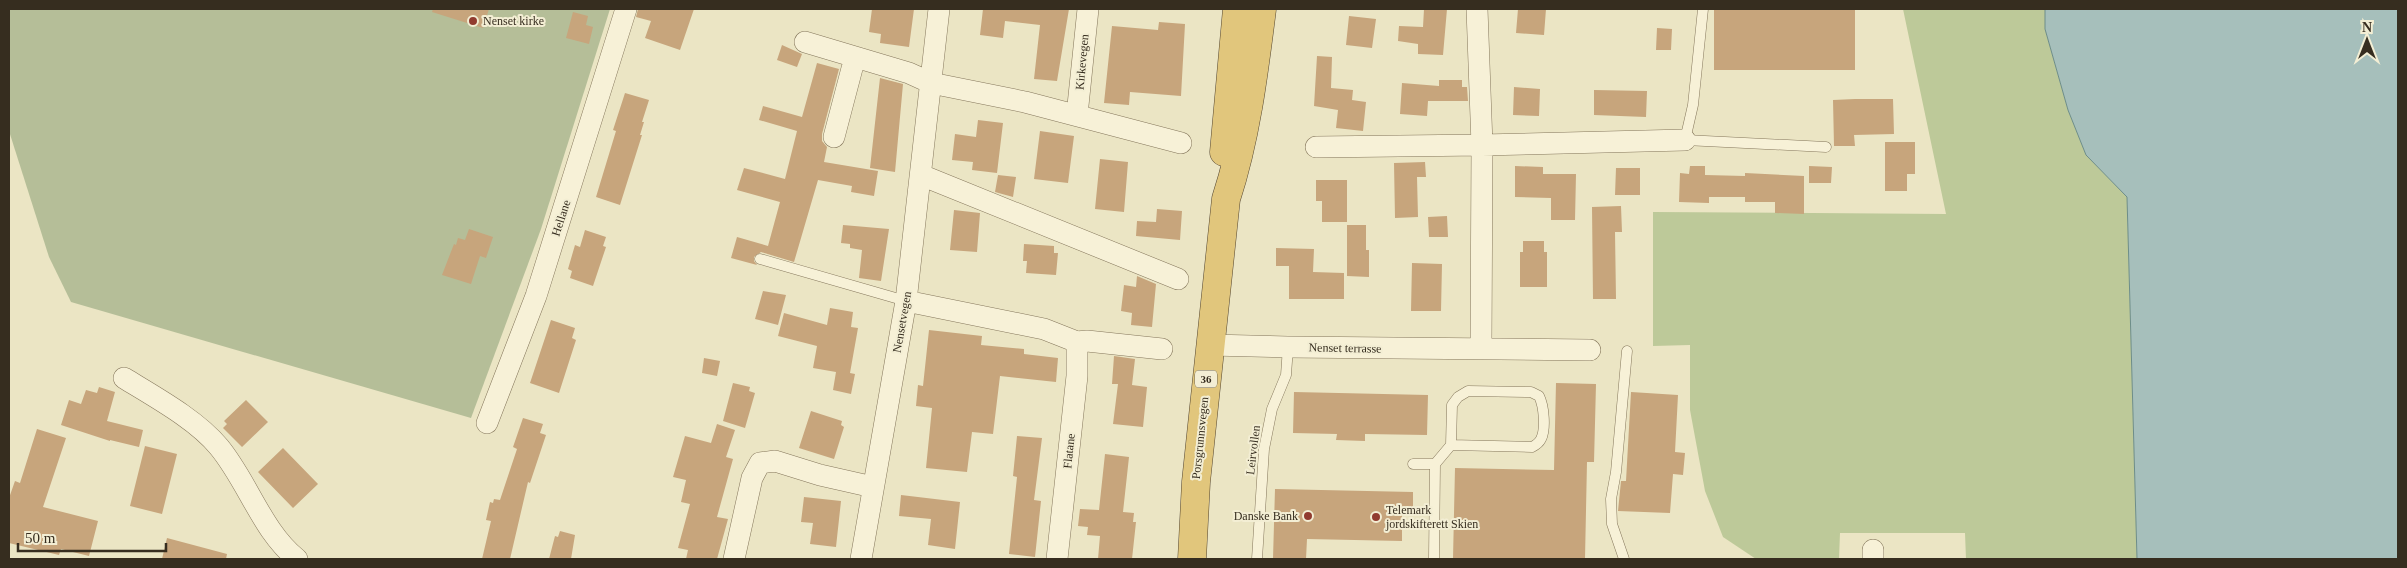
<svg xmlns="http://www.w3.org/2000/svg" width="2407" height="568" font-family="'Times New Roman',serif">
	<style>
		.green { fill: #bdc999 }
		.cemetery { fill: #b5be98 }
		.water { fill: #a6bfbb; stroke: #6d8d89 }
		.building { fill: #c7a57c }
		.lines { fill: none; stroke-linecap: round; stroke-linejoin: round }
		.service-casing { stroke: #85775c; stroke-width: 11 }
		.minor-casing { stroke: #85775c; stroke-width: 22 }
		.trunk-casing { stroke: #534530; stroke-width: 29 }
		.service { stroke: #f7f1d7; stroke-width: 10 }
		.minor { stroke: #f7f1d7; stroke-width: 21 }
		.trunk { stroke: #e1c67c; stroke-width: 28 }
		.poi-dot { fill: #913b2f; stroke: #f3eed4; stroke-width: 2 }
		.labels { text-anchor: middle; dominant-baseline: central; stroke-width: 4; stroke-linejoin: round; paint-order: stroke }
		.shield { fill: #f3eed4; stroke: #6f6755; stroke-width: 1 }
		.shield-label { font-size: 11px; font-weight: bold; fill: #362d1f }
		.poi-label { font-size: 12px; fill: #362d1f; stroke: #f3eed4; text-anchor: start }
		.street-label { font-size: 12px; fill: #362d1f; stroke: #f3eed4 }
	</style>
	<rect width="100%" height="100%" fill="#ebe5c4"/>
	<!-- green -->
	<path class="green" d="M1903 9H2045V29L2068 110 2086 155 2127 197 2137 559H1966L1965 533H1840L1839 559H1756L1723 537 1705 491 1690 410V345L1653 346V212L1946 214Z"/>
	<!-- cemetery -->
	<path class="cemetery" d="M9 9H610L541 229 471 418 71 302 49 257 9 131Z"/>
	<!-- water -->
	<path class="water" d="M2045 9H2398V559H2137L2127 197 2086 155 2068 110 2045 29Z"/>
	<!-- building -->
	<path class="building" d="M433 9H489L483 28 432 12Z
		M638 9H694L680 50 645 38 651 21 636 17Z
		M872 9H914L909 47 880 43 881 34 869 32Z
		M983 9H1069L1057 81 1034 79 1040 25 1005 21 1003 38 980 35Z
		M1424 9H1447L1443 55 1418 54V44L1398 41 1399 26 1423 27Z
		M1518 9H1546L1544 35 1516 33Z
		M1714 9H1855V70H1714Z
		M573 12 588 16 586 25 593 27 589 44 566 38Z
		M1349 16 1376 19 1372 48 1346 45Z
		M1159 22 1185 24 1181 96 1130 92 1129 105 1104 103 1112 26 1158 30Z
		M1657 28 1672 29 1671 50H1656Z
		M782 45 802 54 797 67 777 60Z
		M1317 56 1332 57 1331 88 1353 90 1352 100 1366 102 1363 131 1336 128 1338 110 1314 106Z
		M817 63 839 69 822 134V141L827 147 824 162 878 171 874 196 851 192 852 186 818 180 794 262 761 252 754 257V261L757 265 731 258 737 237 768 246 780 202 737 190 744 168 785 179 797 131 759 120 763 106 802 117Z
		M880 78 903 84 895 172 870 168Z
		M1439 80H1462V87H1467L1468 101H1428L1427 116 1400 114 1402 83 1439 86Z
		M1514 87 1540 89 1539 116 1513 115Z
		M1594 90 1647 91 1646 117 1594 115Z
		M625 93 649 100 642 122H644L640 135H642L620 205 596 197 616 131 613 130Z
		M1855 99H1893L1894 134 1854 135 1855 146H1834L1833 100Z
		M978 120 1003 123 997 173 972 170 973 162 952 160 955 134 976 137Z
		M1040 131 1074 136 1068 183 1034 179Z
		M1885 142H1915V174H1907V191H1885Z
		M1100 159 1128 162 1124 212 1095 209Z
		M1425 162 1426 177H1417L1418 217 1395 218 1394 163Z
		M1515 166 1543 167V174H1576L1575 220H1551V198L1515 197Z
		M1690 166H1705V175L1745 176V173L1804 176V214L1775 213V202H1745V197H1709V203L1679 202 1680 173 1689 174Z
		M1809 166 1832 167 1831 183H1809Z
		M1616 168H1640V195H1615Z
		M998 175 1016 177 1013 197 995 192Z
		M1316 180H1347V222H1322V201H1316Z
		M1621 206 1622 232H1615L1616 299H1593L1592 207Z
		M1157 209 1182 211 1180 240 1136 236 1137 221 1156 222Z
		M954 210 980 213 977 252 950 250Z
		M1447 216 1448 237H1429L1428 217Z
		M843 225 889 229 881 281 859 278 862 250 850 248V244L841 243Z
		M1347 225H1366V250H1369V277L1347 276Z
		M469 229 493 237 486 258 480 256 471 284 442 275 454 244 456 245 458 238 465 240Z
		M585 230 606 237 603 246 606 247 593 286 570 278 572 271 568 269 575 245 580 247Z
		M1523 241H1544V252H1547V287H1520V252H1523Z
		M1024 244 1054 246V253H1058L1056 275 1026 273 1027 261H1023Z
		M1276 248 1314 249 1313 272 1344 273V299H1289V266H1276Z
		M1412 263 1442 264 1441 311H1411Z
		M1137 276 1156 284 1152 327 1131 325 1132 313 1121 311 1124 285 1136 287Z
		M763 291 786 295 778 325 755 319Z
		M830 308 853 312 851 327 858 328 850 373 855 374 851 394 833 390 836 372 813 368 817 346 778 336 784 313 827 325Z
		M551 320 575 328 572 338 576 340 559 393 530 383Z
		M929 330 982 336 981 345 1024 349V354L1058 358 1056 382 1000 376 993 434 972 432 967 472 926 468 932 408 916 406 918 385 923 386Z
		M1114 356 1135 359 1132 385 1147 387 1143 427 1113 424 1118 384H1112Z
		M704 358 720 361 717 376 702 373Z
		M733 383 750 387 749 391 755 393 745 428 723 421Z
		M1556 383 1596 384 1594 462H1587L1585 559H1453L1455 468 1554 470Z
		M99 387 115 392 107 421 143 430 139 447 110 440V441L61 425 69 400 81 404 86 390 97 393Z
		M1294 392 1428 395 1427 435 1365 434V441L1336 440 1337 434 1293 433Z
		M1631 392 1678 395 1675 452 1685 453 1683 475 1673 474 1670 513 1618 511 1621 481H1626Z
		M246 400 268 422 242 447 223 428 227 424 224 421Z
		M811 411 842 421 841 425 844 427 834 459 799 448Z
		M523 418 543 424 540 433 546 435 530 483 528 482 510 559H482L491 521 486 520 490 502 493 503 494 499 500 500 517 449 513 447Z
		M717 424 735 430 726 457 733 459 717 517 728 519 717 559H686L688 550 678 548 690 504 681 502 686 480 673 477 685 436 711 443Z
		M37 429 66 438 43 507 98 521 89 556 61 549 59 555 9 543V498L15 481 20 483Z
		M1017 436 1042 438 1034 500 1041 501 1035 557 1009 554 1017 477 1013 476Z
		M145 446 177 454 162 514 130 506Z
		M283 448 318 484 293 508 258 472Z
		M1105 454 1129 457 1123 512 1134 513 1133 522H1136L1132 559H1098L1100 536 1087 535 1088 527 1078 526 1080 509 1099 510Z
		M1275 489 1413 492V512L1402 511V541L1307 539 1306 559H1273Z
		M901 495 960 502 955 549 928 545 931 519 899 516Z
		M804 497 841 501 836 547 810 544 813 523 801 522Z
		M560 531 575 535 571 559H549L555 536 558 537Z
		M167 538 227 554 226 559H162Z"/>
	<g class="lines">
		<defs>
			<path id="service" d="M1703 9 1693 105 1685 140 1826 147
				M760 259 906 301
				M1413 464H1435L1434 559
				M1435 464 1451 445 1452 405 1458 397 1468 391 1531 392 1539 396C1544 406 1546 429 1541 439 1539 443 1536 445 1532 447L1451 445
				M1257 559 1264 449 1272 409 1286 375 1288 347
				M1624 559 1612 524 1611 499 1616 472 1627 351"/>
			<path id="minor" d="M805 42 909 73 931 83 1025 102 1181 143
				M1077 115 1088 9
				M834 137 855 57
				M1316 147 1482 145 1477 9
				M921 175 1178 279
				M906 301 1044 329 1077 342 1087 341 1162 349
				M1210 345 1288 347 1590 350
				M1481 348 1482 145 1685 140
				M124 378C155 397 197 420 219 447 248 482 262 531 297 559
				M487 423 536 296 626 9
				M734 559 752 478 760 463 775 461 820 475 873 487
				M861 559 906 301 939 9
				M1057 559 1077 376V342
				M1873 559V550"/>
			<path id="trunk" d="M1224 152 1237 9
				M1192 559 1196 482 1226 199C1246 138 1254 73 1262 9"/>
		</defs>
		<!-- service casing -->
		<use href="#service" class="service-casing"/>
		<!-- minor casing -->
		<use href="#minor" class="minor-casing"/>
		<!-- trunk casing -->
		<use href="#trunk" class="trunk-casing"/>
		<!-- service -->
		<use href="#service" class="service"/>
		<!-- minor -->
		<use href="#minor" class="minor"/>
		<!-- trunk -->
		<use href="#trunk" class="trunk"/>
	</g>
	<!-- markers -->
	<g class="poi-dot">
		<circle cx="473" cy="21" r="5"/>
		<circle cx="1308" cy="516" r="5"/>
		<circle cx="1376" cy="517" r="5"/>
	</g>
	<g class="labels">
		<!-- shield labels -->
		<rect class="shield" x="1195" y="370.5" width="22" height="17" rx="4"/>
		<g class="shield-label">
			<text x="1206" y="379">36</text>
		</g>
		<!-- poi labels -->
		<g class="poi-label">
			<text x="483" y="21">Nenset kirke</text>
			<text x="1386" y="510">Telemark<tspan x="1386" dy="14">jordskifterett Skien</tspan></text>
			<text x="1298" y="516" text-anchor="end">Danske Bank</text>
		</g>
		<!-- street labels -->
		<g class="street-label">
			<text transform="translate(1082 62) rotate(-85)">Kirkevegen</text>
			<text transform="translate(561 218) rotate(-72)">Hellane</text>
			<text transform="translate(902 322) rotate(-80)">Nensetvegen</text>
			<text transform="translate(1345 348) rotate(1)">Nenset terrasse</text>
			<text transform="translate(1200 438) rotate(-84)">Porsgrunnsvegen</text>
			<text transform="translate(1253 450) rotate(-83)">Leirvollen</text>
			<text transform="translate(1069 451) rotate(-84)">Flatane</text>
		</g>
	</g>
	<!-- border -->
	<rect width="2407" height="568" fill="none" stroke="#362d1f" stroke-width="20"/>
	<!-- north arrow -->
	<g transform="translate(2367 40)" stroke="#f3eed4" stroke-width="4" paint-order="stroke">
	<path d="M0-4L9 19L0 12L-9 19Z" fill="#362d1f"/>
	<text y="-8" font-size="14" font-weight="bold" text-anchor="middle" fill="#362d1f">N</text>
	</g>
	<!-- scale -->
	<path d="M18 543v8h148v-8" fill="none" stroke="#362d1f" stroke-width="2.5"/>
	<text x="25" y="543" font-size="15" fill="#362d1f" stroke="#f3eed4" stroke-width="4" paint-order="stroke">50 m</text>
</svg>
